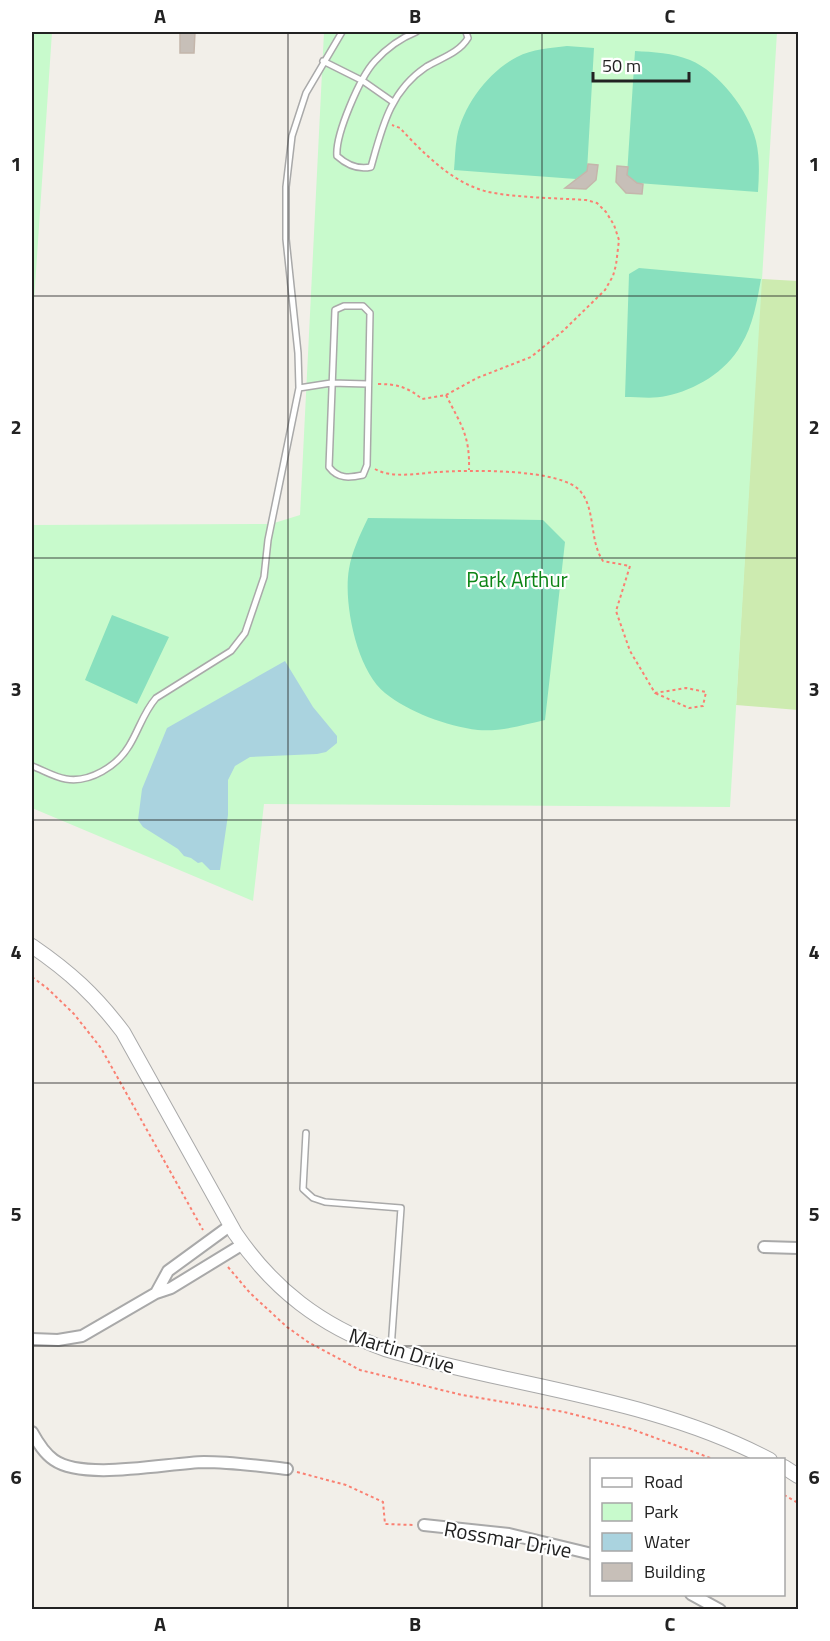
<svg xmlns="http://www.w3.org/2000/svg" width="830" height="1641" viewBox="0 0 830 1641" font-family="'Titillium Web',sans-serif">
  <style>
    .grass { fill: #cdebb0 }
    .park { fill: #c8facc }
    .pitch { fill: #88e0be }
    .water { fill: #aad3df }
    .building { fill: #c7bfb8; stroke: #c4b6ab; stroke-width: 1.5 }
    .lines { fill: none; stroke-linecap: round; stroke-linejoin: round }
    .service-casing { stroke: #a9a9a9; stroke-width: 8 }
    .minor-casing { stroke: #a9a9a9; stroke-width: 14 }
    .tertiary-casing { stroke: #a9a9a9; stroke-width: 16 }
    .path { stroke: #fa8072; stroke-width: 2; stroke-dasharray: 3 3; stroke-linecap: butt }
    .service { stroke: #fff; stroke-width: 5 }
    .minor { stroke: #fff; stroke-width: 10 }
    .tertiary { stroke: #fff; stroke-width: 14 }
    .grid { fill: none; stroke: #222; stroke-width: 1.5; stroke-opacity: 0.55 }
    .labels { text-anchor: middle; dominant-baseline: central; stroke-width: 4.5; stroke-linejoin: round; paint-order: stroke }
    .park-label { font-size: 21px; fill: #0c8416; stroke: #fff }
    .street-label { font-size: 21px; fill: #222; stroke: #fff }
    .neatline { fill: none; stroke: #222; stroke-width: 2 }
    .grid-label { font-size: 20px; text-anchor: middle; font-weight: bold; fill: #222 }
  </style>
  <rect width="100%" height="100%" fill="#f2efe9"/>
  <path class="grass" d="M761 279 798 281V710L736 705Z"/>
  <path class="park" d="M32 32H52L32 331Z
    M324 32H777L730 807 264 804 253 901 32 808V525L271 524 300 515Z"/>
  <path class="pitch" d="M567 46 594 48 587 171 576 179 454 170C455 159 455 148 457 137 463 106 488 72 517 57 532 49 551 48 567 46Z
    M635 51C653 52 673 53 690 60 719 72 749 111 756 141 760 158 759 175 758 192L637 183 627 175Z
    M639 268 761 279C757 301 753 326 741 345 726 372 695 390 666 396 654 399 638 397 625 397L629 274Z
    M368 518 543 520 565 542 545 720C523 725 500 732 478 730 446 726 409 712 385 693 357 671 343 603 349 569 352 551 360 535 368 518Z
    M112 615 169 637 137 704 85 680Z"/>
  <path class="water" d="M285 661 313 707 337 736V743L326 752 317 754 250 757 235 766 228 780V815L220 870H210L202 862 198 863 191 858 184 856 178 849 143 827 138 820 142 789 167 728Z"/>
  <path class="building" d="M180 32H195L194 53H180Z
    M588 164 598 165 596 180 586 189 565 188 587 171Z
    M617 166 628 167 627 175 637 183 643 184 642 194 626 193 616 182Z"/>
  <g class="lines">
    <defs>
      <path id="service" d="M416 32C401 38 386 49 375 61 360 77 335 135 337 156 347 165 358 170 371 167 382 128 390 91 426 67 441 58 459 53 468 38L466 32
        M323 61 363 81 393 102
        M344 306H363L370 313 367 465 363 475C349 478 338 479 329 467L335 310Z
        M299 388 331 383 368 384
        M32 766C43 770 54 777 66 779 90 783 117 766 129 746 139 730 143 713 156 698L231 651 245 633 264 577 268 540 299 388 298 353 286 239V187L292 136 306 93 342 32
        M306 1133 303 1189 313 1198 325 1202 401 1208 391 1349"/>
      <path id="minor" d="M764 1247 798 1248
        M156 1293 168 1271 231 1225
        M32 1339 58 1340 82 1336 156 1293 171 1288 243 1244
        M32 1432C38 1443 44 1453 54 1460 84 1481 167 1463 204 1462 232 1462 260 1466 287 1469
        M424 1525 509 1534 592 1554
        M691 1594 720 1610"/>
      <path id="tertiary" d="M32 946C70 972 95 995 123 1032L235 1233C274 1290 320 1325 385 1349 512 1387 651 1397 770 1460
        M784 1467 798 1476"/>
    </defs>
    <use href="#service" class="service-casing"/>
    <use href="#minor" class="minor-casing"/>
    <use href="#tertiary" class="tertiary-casing"/>
    <path class="path" d="M378 384C396 384 408 387 422 399L446 395 477 378 531 357 563 331 605 290 613 276 616 265 619 240 614 225 606 212 597 203 586 200C555 198 524 198 494 193 456 187 424 154 400 128L392 125
      M446 395C461 425 470 435 469 470
      M375 469C392 479 420 473 438 472 468 470 563 468 581 492 596 511 589 540 603 561L630 566 616 611 630 651 655 693 686 688 706 692 703 706 689 708 655 693
      M32 977 47 988 74 1014 101 1048 203 1230
      M228 1267 250 1293 287 1327 308 1342 360 1370 462 1395 564 1412 631 1429 716 1460
      M297 1472 346 1485 383 1502 385 1524 413 1525
      M784 1495 798 1503"/>
    <use href="#service" class="service"/>
    <use href="#minor" class="minor"/>
    <use href="#tertiary" class="tertiary"/>
  </g>
  <path class="grid" d="M288 32V1610M542 32V1610M32 296H798M32 558H798M32 820H798M32 1083H798M32 1346H798"/>
  <g class="labels">
    <g class="park-label">
      <text x="517" y="579">Park Arthur</text>
    </g>
    <g class="street-label">
      <text transform="translate(402 1350) rotate(17)">Martin Drive</text>
      <text transform="translate(508 1539) rotate(10)">Rossmar Drive</text>
    </g>
  </g>
  <rect width="830" height="1641" fill="none" stroke="#ffffff" stroke-width="66"/>
  <rect x="590" y="1458" width="195" height="138" fill="#ffffff" stroke="#a7a7a7" stroke-width="1.5"/>
  <rect x="602" y="1478" width="30" height="9" fill="#ffffff" stroke="#a7a7a7" stroke-width="1.5"/>
  <text x="644" y="1488" font-size="18" fill="#222222">Road</text>
  <rect x="602" y="1503" width="30" height="18" fill="#c8facc" stroke="#a7a7a7" stroke-width="1.5"/>
  <text x="644" y="1518" font-size="18" fill="#222222">Park</text>
  <rect x="602" y="1533" width="30" height="18" fill="#aad3df" stroke="#a7a7a7" stroke-width="1.5"/>
  <text x="644" y="1548" font-size="18" fill="#222222">Water</text>
  <rect x="602" y="1563" width="30" height="18" fill="#c7bfb8" stroke="#a7a7a7" stroke-width="1.5"/>
  <text x="644" y="1578" font-size="18" fill="#222222">Building</text>
  <path d="M593 72v9h96v-9" fill="none" stroke="#222222" stroke-width="3"/>
  <text x="602" y="72" font-size="18" fill="#222222" stroke="#ffffff" stroke-width="4.5" paint-order="stroke">50 m</text>
  <rect x="33" y="33" width="764" height="1575" class="neatline"/>
  <g class="grid-label">
    <text x="160" y="23">A</text>
    <text x="415" y="23">B</text>
    <text x="670" y="23">C</text>
    <text x="16" y="171">1</text>
    <text x="814" y="171">1</text>
    <text x="16" y="434">2</text>
    <text x="814" y="434">2</text>
    <text x="16" y="696">3</text>
    <text x="814" y="696">3</text>
    <text x="16" y="959">4</text>
    <text x="814" y="959">4</text>
    <text x="16" y="1221">5</text>
    <text x="814" y="1221">5</text>
    <text x="16" y="1484">6</text>
    <text x="814" y="1484">6</text>
    <text x="160" y="1631">A</text>
    <text x="415" y="1631">B</text>
    <text x="670" y="1631">C</text>
  </g>
</svg>
